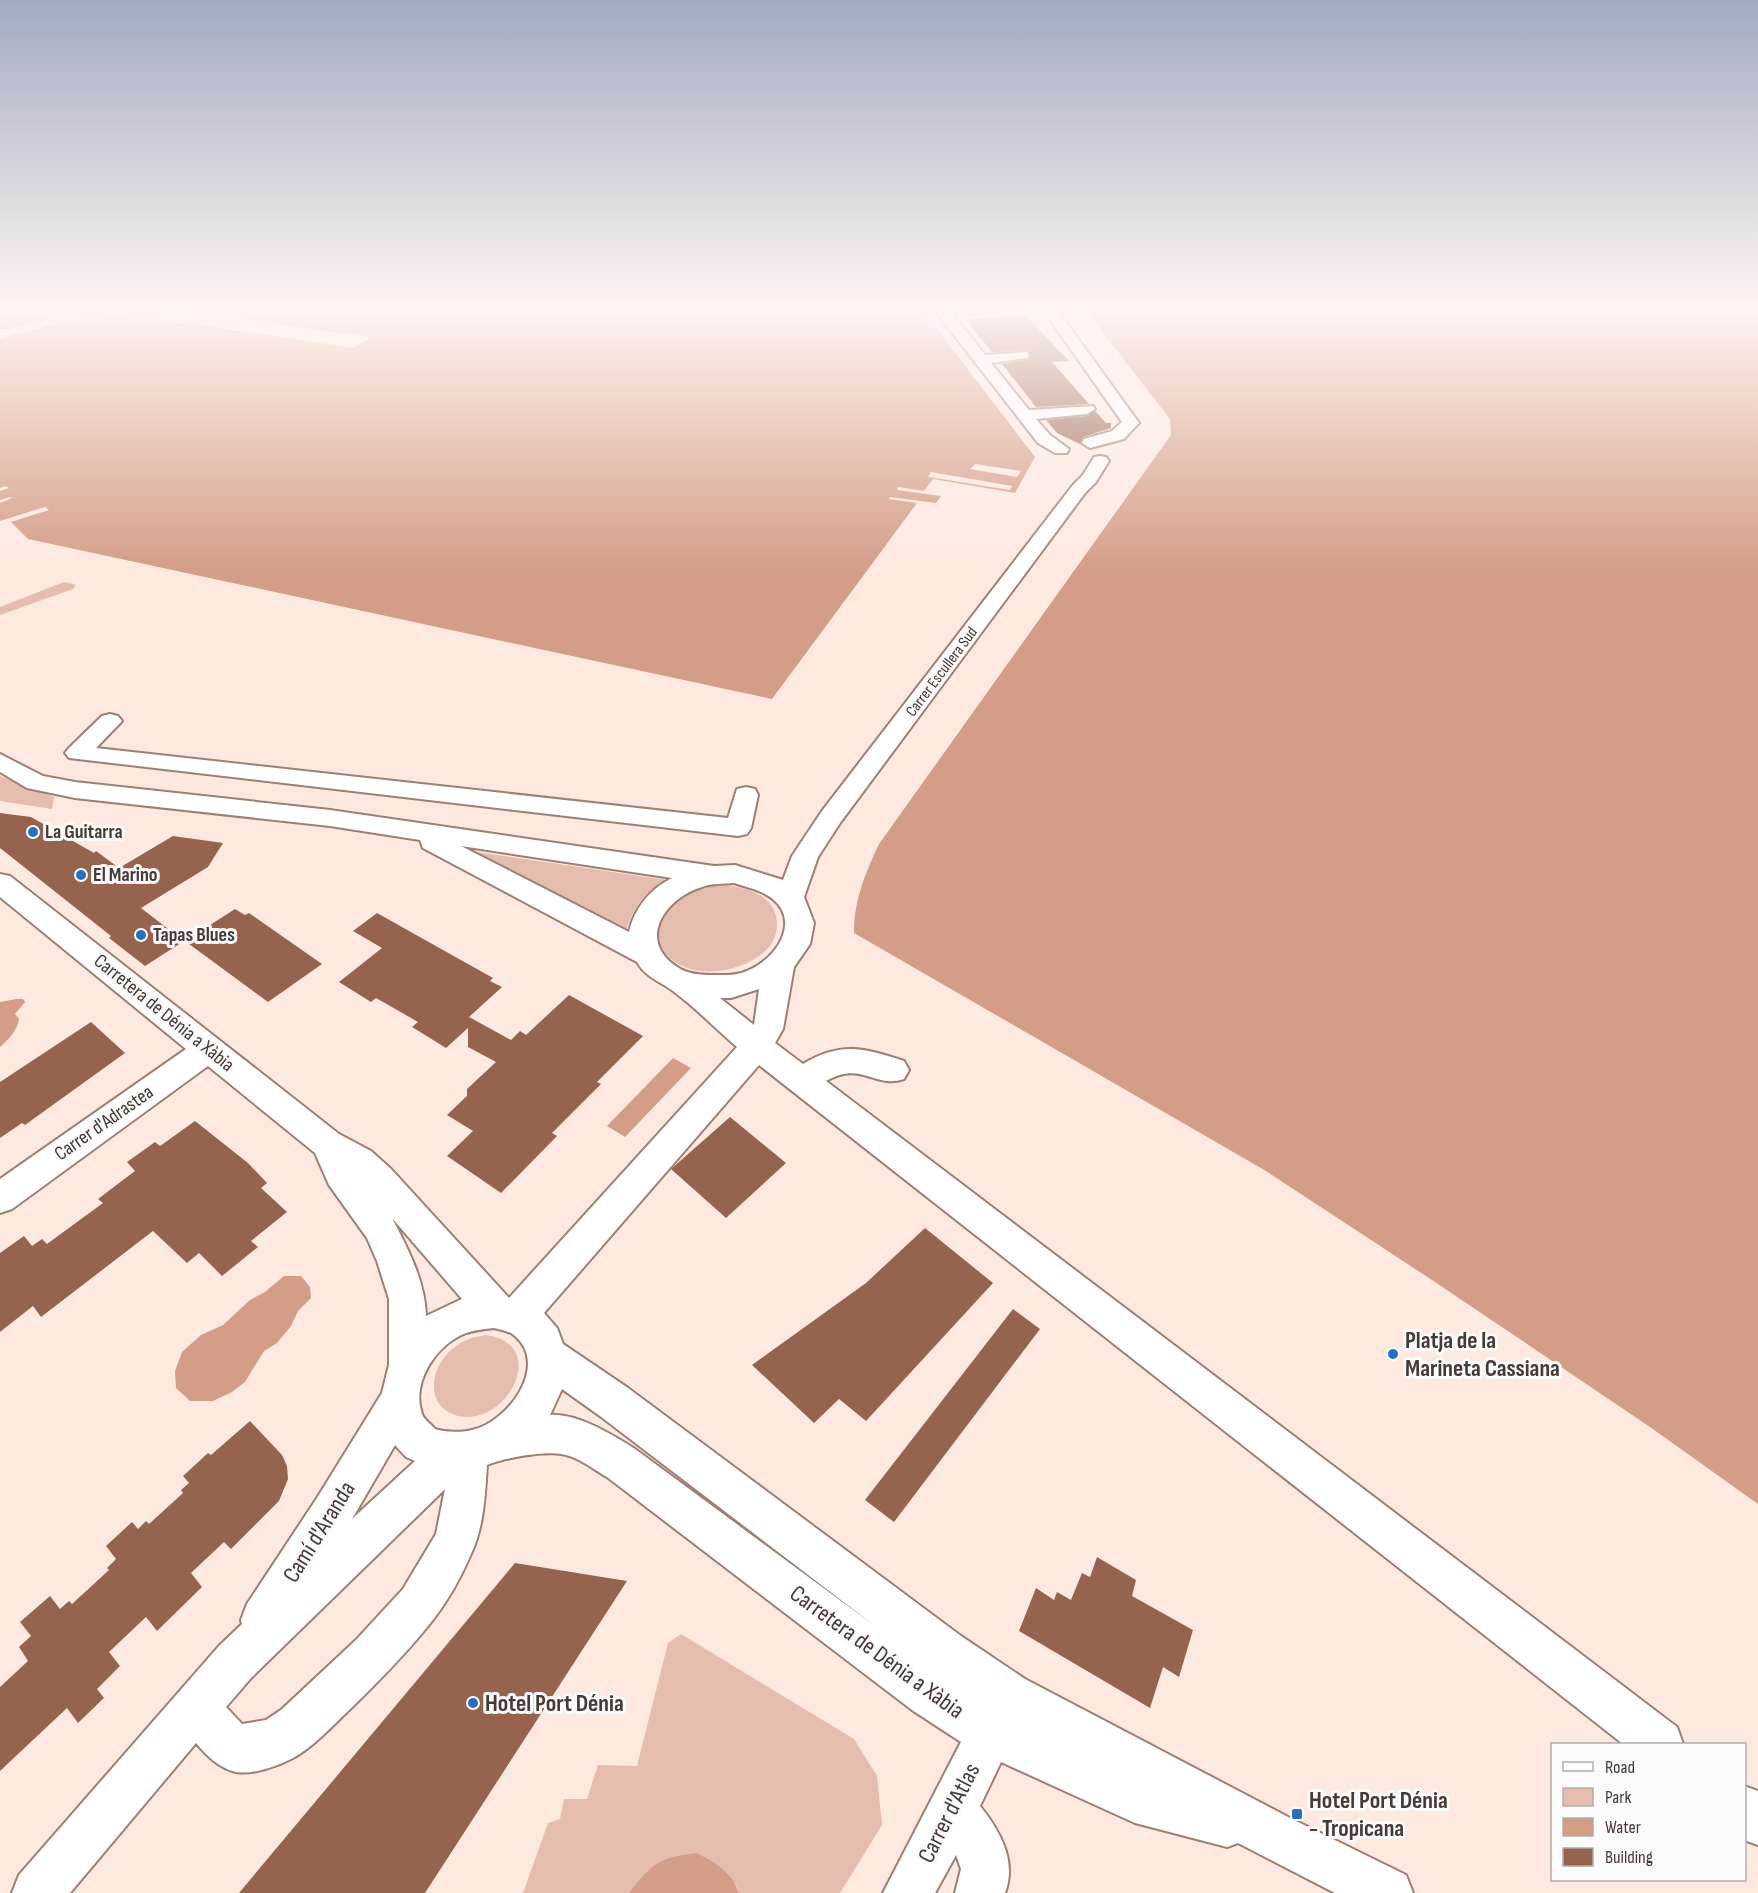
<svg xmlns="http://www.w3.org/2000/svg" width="1758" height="1893" viewBox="0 0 1758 1893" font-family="'Sofia Sans Condensed',sans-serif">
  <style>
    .green { fill: #e4bdae }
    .water { fill: #d49d87 }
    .pier { fill: #fee9e1 }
    .building { fill: #96634f }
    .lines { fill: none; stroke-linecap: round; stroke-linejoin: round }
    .minor-casing { stroke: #9f7f73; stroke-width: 4 }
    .minor { fill: #fff; fill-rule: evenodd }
    .poi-dot { fill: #2371c0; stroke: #fbfbfb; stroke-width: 2 }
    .labels { text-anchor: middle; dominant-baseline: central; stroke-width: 6; stroke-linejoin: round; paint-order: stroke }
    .far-street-label { font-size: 16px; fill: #473934; stroke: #fbfbfb }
    .poi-label { font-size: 20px; font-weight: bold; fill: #473934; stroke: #fbfbfb; text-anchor: start }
    .street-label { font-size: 20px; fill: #473934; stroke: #fbfbfb }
    .near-poi-label { font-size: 24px; font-weight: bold; fill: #473934; stroke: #fbfbfb; text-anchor: start }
    .near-street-label { font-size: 24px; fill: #473934; stroke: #fbfbfb }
  </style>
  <rect width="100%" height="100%" fill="#fee9e1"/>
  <path class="green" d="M64 582 76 585 73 589 0 615V607Z
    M0 776 54 797 52 809 0 801Z
    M477 852 667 880C644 893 634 906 626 931Z
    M725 885C749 888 777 896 777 925 777 932 774 941 770 946 747 973 691 983 666 954 646 931 665 903 689 892 701 887 713 886 725 885Z
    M486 1335C553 1345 504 1431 455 1415 426 1406 430 1370 449 1352 459 1342 471 1337 486 1335Z
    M681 1634 854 1739 877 1776 882 1825 840 1893H739L736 1884 696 1853C659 1857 651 1864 629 1893H523L548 1823 560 1819 564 1799H587L598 1765 637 1766 668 1643Z"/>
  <path class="water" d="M29 307H96L0 331V314Z
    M152 307H920L1035 457 1015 493 933 479 924 491 898 487 897 490 941 496 936 503 890 497 889 499 917 503 772 699 28 539 11 522 49 510 45 507 0 521V503L12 498 10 497 0 500V491L9 488 6 486 0 488V338L110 311 354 348 371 337Z
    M1083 307H1758V1504L1650 1427 1435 1282 1266 1171 854 933C854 900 865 874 879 844L1171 435 1170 419Z
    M16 999H23L25 1002 15 1014 19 1019C17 1031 9 1039 0 1047V1002Z
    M673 1058 691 1068 625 1137 607 1126Z
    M284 1276H301L310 1287 311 1298 298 1311 291 1326 277 1343 264 1351 245 1382 232 1392 213 1401H190L176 1388 175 1371 182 1352 201 1335 223 1325 250 1300 265 1292Z
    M696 1853C715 1862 732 1872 739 1893H629C651 1864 659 1857 696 1853Z"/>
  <path class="pier" d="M975 464 1021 471 1017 477 970 469Z
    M931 472 1012 486 1010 490 928 477Z"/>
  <path class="building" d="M1014 315 1026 316 1069 361 1052 362 1089 404 1036 407 1002 364 1027 360 1031 356 1029 351 992 352 966 320Z
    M1095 411 1106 423H1111V428L1083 437 1080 444 1057 433 1046 420 1087 416Z
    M0 813 31 817 94 853 96 851 119 868 173 836 223 843 208 867 141 908 184 941 145 966 109 938 111 936 0 848Z
    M235 909 245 915 249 913 322 964 268 1002 185 941Z
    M377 913 493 978 490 981 502 987 469 1017 511 1040 520 1031 526 1035 569 995 643 1036 597 1082 601 1084 552 1133 557 1136 501 1193 447 1156 473 1131 447 1115 467 1096V1089L496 1062 468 1047V1028L446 1048 412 1027 418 1022 376 998 371 1002 339 982 382 948 353 931Z
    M91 1022 125 1053 25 1125 22 1123 0 1138V1082Z
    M730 1117 786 1163 726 1218 671 1169Z
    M195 1121 248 1163 267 1183 261 1188 287 1212 251 1241 258 1247 222 1276 199 1253 187 1263 153 1231 41 1317 33 1306 0 1332V1253L24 1236 32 1246 42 1239 47 1244 103 1203 98 1199 135 1171 127 1162 155 1142 160 1146Z
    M925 1228 993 1283 866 1421 839 1399 814 1423 752 1365 866 1283Z
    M1013 1309 1040 1329 894 1522 865 1500Z
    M250 1421 282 1455 287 1466 288 1479 279 1501 231 1549 224 1542 191 1573 202 1587 157 1631 146 1617 109 1652 120 1666 97 1689 104 1698 78 1723 67 1708 0 1771V1687L28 1661 19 1647 31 1636 20 1622 50 1596 60 1609 69 1601 72 1604 109 1570 107 1568 116 1559 106 1546 132 1522 138 1529 146 1521 149 1524 183 1493 181 1490 189 1483 183 1476 208 1453 211 1455Z
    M1097 1557 1136 1580 1132 1596 1193 1630 1179 1677 1163 1667 1150 1708 1019 1631 1036 1588 1054 1600 1057 1592 1071 1600 1082 1573 1090 1577Z
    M515 1563 627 1581 425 1893H239Z"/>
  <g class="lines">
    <defs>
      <path id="minor" d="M932 307H1010L1003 311 953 315 985 355 1027 352 1029 355 1027 358 991 363 1029 410 1093 406 1095 409 1087 414 1036 419 1050 435 1069 449 1067 453H1055L1038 443Z
        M1041 307H1055L1139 423 1124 439 1090 448 1082 443 1084 439 1112 431 1122 422Z
        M1100 456 1106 457 1109 461 1096 482 1085 493 840 823 818 857 804 897 814 923 810 944 794 967 783 1029 775 1043 803 1064C841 1041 864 1048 904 1061L909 1070 904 1079C875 1089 861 1060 826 1081L1677 1727 1683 1744H1623L759 1065 544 1313 557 1328 563 1344 628 1388 961 1636 1025 1679 1290 1818 1406 1875 1413 1893H1335L1238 1843 1227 1847 1135 1823 1001 1762 980 1806C1000 1831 1017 1861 1005 1893H955L961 1869 956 1855 935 1893H883L961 1742 912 1710 607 1477C593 1469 577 1456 561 1454 542 1451 504 1458 487 1465 485 1495 484 1526 471 1554 461 1577 448 1601 432 1621 406 1654 376 1684 345 1714 329 1729 313 1747 293 1758 278 1766 253 1775 236 1772 219 1768 207 1756 196 1743L70 1893H12L19 1875 219 1646 242 1624 241 1620 247 1604 317 1498 382 1393 389 1365V1299L377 1261 367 1238 329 1185 315 1153 208 1066 12 1209 0 1213V1179L186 1049 0 897V874L10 876 339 1134 371 1151 391 1169 509 1298 737 1047C716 1029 696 1008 673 991 660 981 646 978 637 962L423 848 420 840 330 826 75 798 27 788 0 772V754L43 776 75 782 330 810 714 866 735 865 783 880 792 856 822 811 1073 485 1083 475 1094 457ZM461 846 672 878C650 889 634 909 629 932ZM734 883C743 886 752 888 761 892 804 911 783 955 749 970 737 976 725 975 712 975 700 975 687 974 677 967 636 940 665 898 702 887 712 883 724 884 734 883ZM759 989 754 1025 720 998H731ZM392 1218 462 1299 426 1316C425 1281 408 1249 392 1218ZM494 1328C501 1330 510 1331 515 1336 550 1366 507 1423 472 1430 462 1433 444 1432 435 1429 431 1424 424 1420 422 1414 411 1382 436 1345 466 1333 475 1330 485 1329 494 1328ZM562 1389 600 1416 875 1626 635 1449C613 1435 577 1413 550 1415ZM395 1445 406 1457 415 1461 352 1519ZM445 1489 436 1534 403 1589 356 1640 281 1710 266 1720 242 1724 226 1707 251 1678Z
        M110 714 118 716 122 721 96 748 728 818 737 789 746 787 755 789 758 795 751 828 747 834 738 836 69 758 65 753 69 748 102 716Z
        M1744 1786 1758 1791V1845L1744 1840Z"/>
    </defs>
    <use href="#minor" class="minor-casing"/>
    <use href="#minor" class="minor"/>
  </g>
  <linearGradient id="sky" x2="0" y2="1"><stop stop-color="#a0abc1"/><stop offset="0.54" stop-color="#fff5f2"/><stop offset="1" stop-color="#fff5f2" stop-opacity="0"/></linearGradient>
  <rect width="1758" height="572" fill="url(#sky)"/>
  <g class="poi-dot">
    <circle cx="33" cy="832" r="6"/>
    <circle cx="81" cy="875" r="6"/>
    <circle cx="141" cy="935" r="6"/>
    <circle cx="1393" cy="1354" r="6"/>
    <circle cx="473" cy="1703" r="6"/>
    <rect x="1291" y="1808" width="12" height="12" rx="3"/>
  </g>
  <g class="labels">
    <g class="far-street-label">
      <text transform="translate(942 672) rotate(-53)">Carrer Escullera Sud</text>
    </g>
    <g class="poi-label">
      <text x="45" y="832">La Guitarra</text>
      <text x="93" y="875">El Marino</text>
      <text x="153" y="935">Tapas Blues</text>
    </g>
    <g class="street-label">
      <text transform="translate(164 1013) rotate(39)">Carretera de Dénia a Xàbia</text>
      <text transform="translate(104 1123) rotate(-35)">Carrer d'Adrastea</text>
    </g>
    <g class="near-poi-label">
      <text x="1405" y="1340">Platja de la<tspan x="1405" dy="28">Marineta Cassiana</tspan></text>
      <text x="485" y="1703">Hotel Port Dénia</text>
      <text x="1309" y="1800">Hotel Port Dénia<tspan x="1309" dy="28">- Tropicana</tspan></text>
    </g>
    <g class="near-street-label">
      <text transform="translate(319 1532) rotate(-58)">Camí d'Aranda</text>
      <text transform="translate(877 1652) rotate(36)">Carretera de Dénia a Xàbia</text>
      <text transform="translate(949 1813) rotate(-63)">Carrer d'Atlas</text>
    </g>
  </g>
  <rect x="1551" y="1743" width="195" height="138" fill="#fbfbfb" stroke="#b3adab" stroke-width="1.5"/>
  <rect x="1563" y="1762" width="30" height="9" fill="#ffffff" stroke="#b3adab" stroke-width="1.5"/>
  <text x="1605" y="1773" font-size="18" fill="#473934">Road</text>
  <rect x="1563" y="1788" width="30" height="18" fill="#e4bdae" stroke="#b3adab" stroke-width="1.5"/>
  <text x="1605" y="1803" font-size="18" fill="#473934">Park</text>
  <rect x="1563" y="1818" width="30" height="18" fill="#d49d87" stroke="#b3adab" stroke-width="1.5"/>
  <text x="1605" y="1833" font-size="18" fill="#473934">Water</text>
  <rect x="1563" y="1848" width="30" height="18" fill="#96634f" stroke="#b3adab" stroke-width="1.5"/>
  <text x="1605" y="1863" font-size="18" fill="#473934">Building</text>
</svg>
